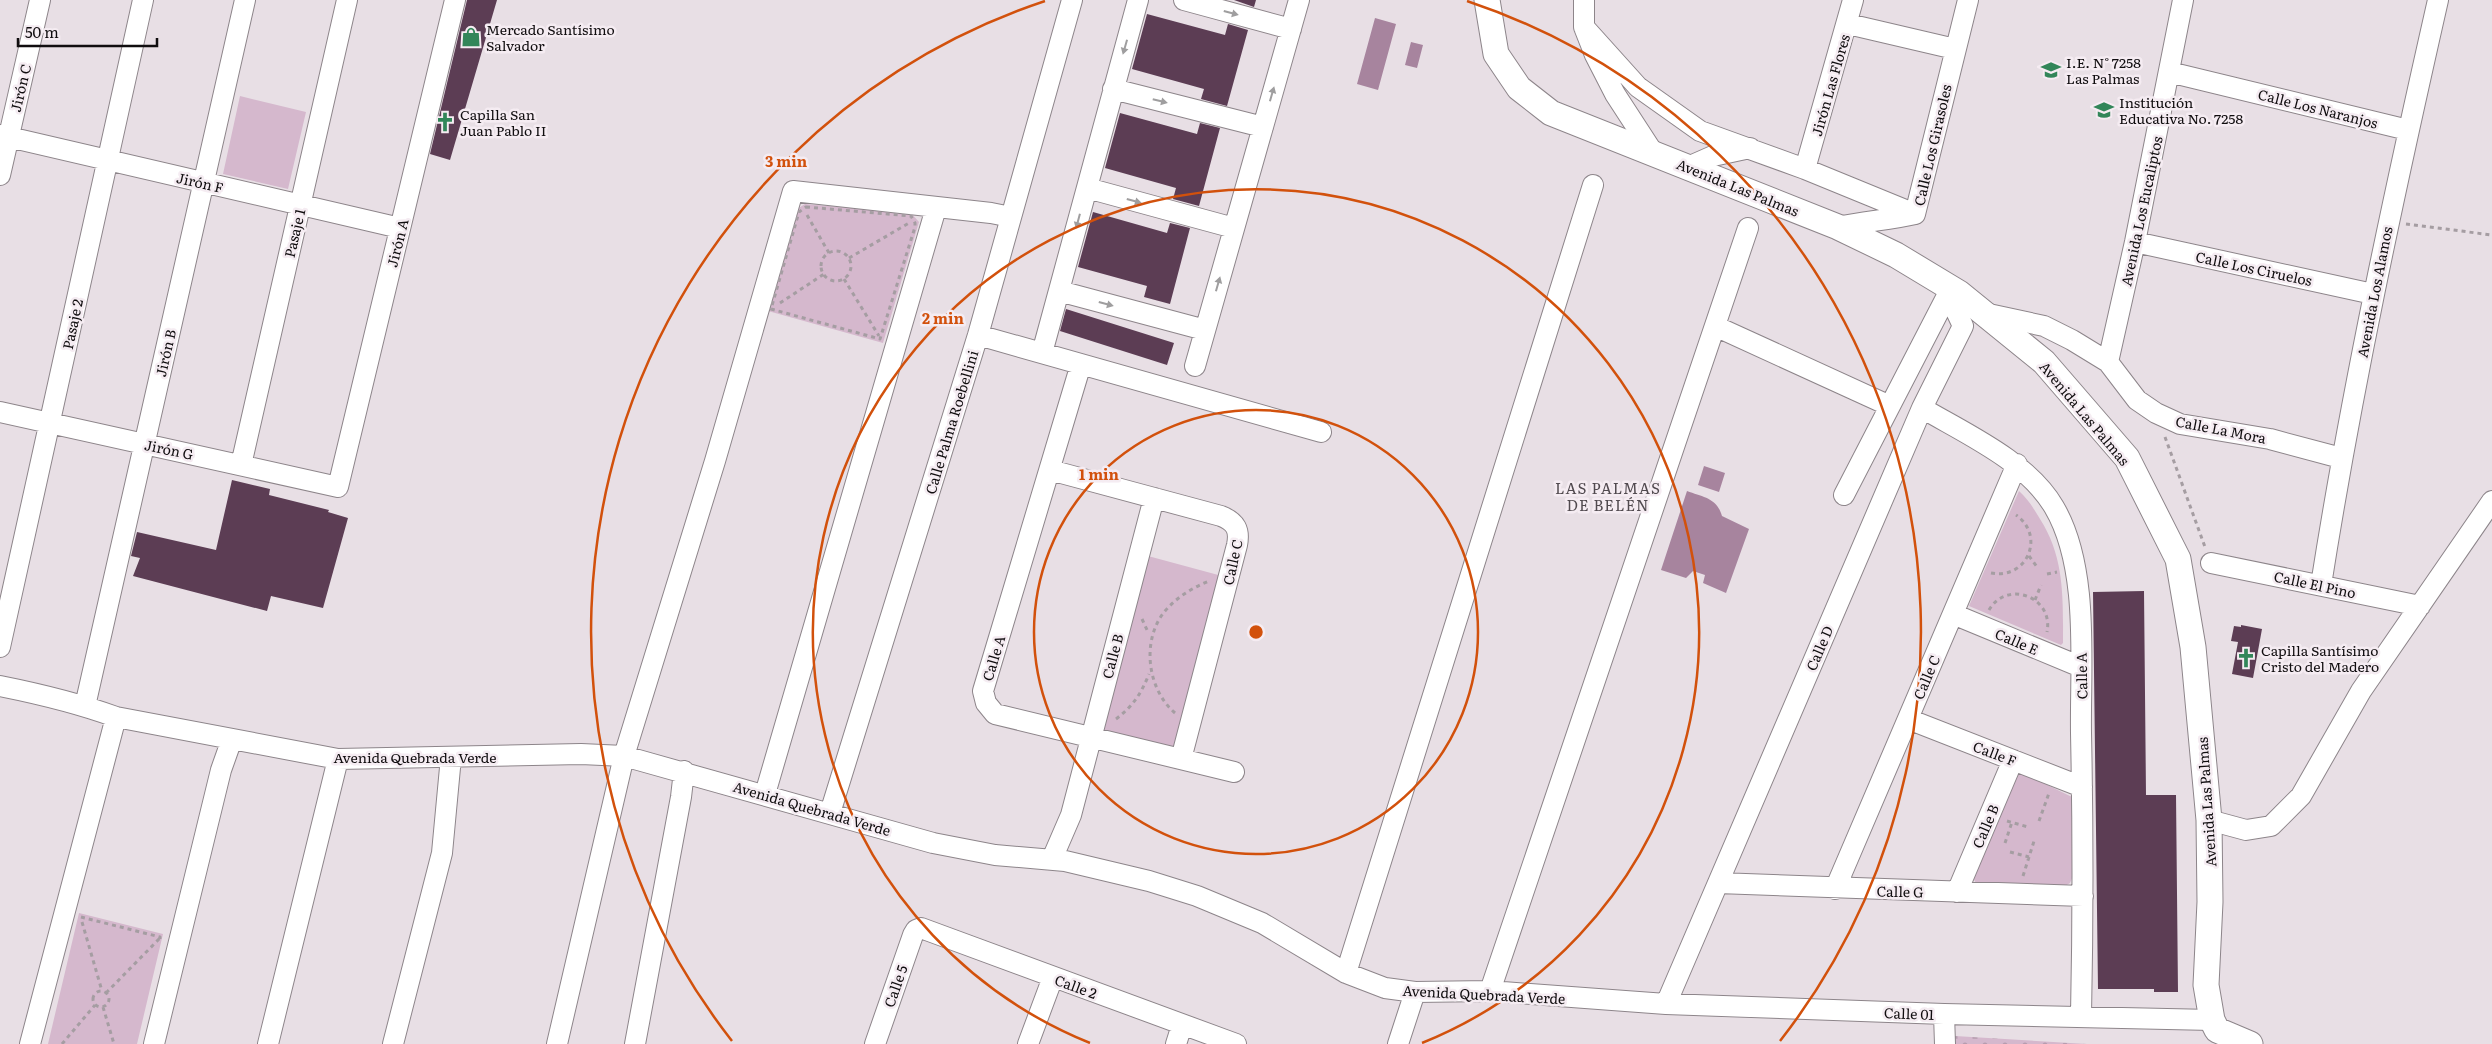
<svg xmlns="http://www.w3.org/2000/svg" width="2492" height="1044" viewBox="0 0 2492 1044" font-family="Literata,serif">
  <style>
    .green { fill: #d5b8cd }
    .cemetery { fill: url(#cemetery-stones) }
    .water { fill: #a7849e }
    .building { fill: #5c3d54 }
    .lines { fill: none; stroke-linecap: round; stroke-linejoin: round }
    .minor-casing { stroke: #8d858a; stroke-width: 22 }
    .major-casing { stroke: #8d858a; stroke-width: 27 }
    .path { stroke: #a59da2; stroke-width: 3; stroke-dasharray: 4 4; stroke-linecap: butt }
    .minor { stroke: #fff; stroke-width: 20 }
    .major { stroke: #fff; stroke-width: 25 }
    .oneway { fill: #9f9e9f }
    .ring { fill: none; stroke: #d2510c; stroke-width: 2.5 }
    .labels { text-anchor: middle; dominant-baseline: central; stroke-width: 5; stroke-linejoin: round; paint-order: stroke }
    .poi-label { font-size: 14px; fill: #100d0f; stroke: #f5ecf2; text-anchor: start }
    .street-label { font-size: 14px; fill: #100d0f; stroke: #f5ecf2 }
    .neighbourhood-label { font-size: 15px; letter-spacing: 1px; fill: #514a4f; stroke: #f5ecf2 }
    .centre { fill: #d2510c; stroke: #f5ecf2; stroke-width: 2.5 }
    .ring-label { font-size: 15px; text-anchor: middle; font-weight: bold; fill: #d2510c; stroke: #f5ecf2; stroke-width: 5; stroke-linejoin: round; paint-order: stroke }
  </style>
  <defs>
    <pattern id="cemetery-stones" width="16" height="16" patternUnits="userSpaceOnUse" patternTransform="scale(1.25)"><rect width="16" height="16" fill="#d5b8cd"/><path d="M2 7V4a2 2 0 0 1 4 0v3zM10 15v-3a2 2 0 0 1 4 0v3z" fill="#b69daf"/></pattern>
  </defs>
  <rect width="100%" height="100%" fill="#e8dfe5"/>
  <path class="green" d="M240 96 306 112 288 189 223 174Z
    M805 204 911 213 919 222 883 343 768 311 797 209Z
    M2019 491C2028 499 2034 509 2040 519 2065 558 2063 599 2063 643L2061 645 1969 606Z
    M1148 556 1222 576 1176 749 1102 730Z
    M2023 773 2072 797 2073 876 2070 883 2065 886 1976 883 1973 878 2015 776Z
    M79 913 163 934 137 1044H48Z"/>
  <path class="cemetery" d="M1955 1036 2087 1044H1955Z"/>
  <path class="water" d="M1375 18 1396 24 1378 90 1357 84Z
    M1411 42 1423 45 1417 68 1405 65Z
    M1704 466 1725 473 1719 492 1698 485Z
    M1687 491C1703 497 1717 498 1722 516L1749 529 1726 593 1703 583 1705 575 1693 571 1686 578 1661 570Z"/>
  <path class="building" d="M467 0H497L450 160 430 154Z
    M1234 0H1256L1254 7Z
    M1147 14 1225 35 1228 24 1248 30 1227 106 1201 99 1204 89 1132 69Z
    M1120 113 1197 134 1200 123 1220 128 1199 206 1173 199 1176 188 1105 168Z
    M1093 212 1167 233 1170 223 1190 228 1170 304 1144 297 1147 286 1078 267Z
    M1066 309 1174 343 1167 365 1060 331Z
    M232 480 270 489 269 495 329 510 328 512 348 518 323 608 271 596 267 611 133 576 140 558 131 556 137 532 216 550Z
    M2144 591 2146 795H2176L2178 992H2154V989H2098L2093 592Z
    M2241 625 2262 629 2253 678 2232 674 2238 642 2231 641 2234 626 2241 627Z"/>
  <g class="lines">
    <defs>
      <path id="minor" d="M1184 0 1291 29
        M1584 0V27L1595 55 1615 94 1654 154
        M1848 24 1955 49
        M1584 27 1638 87 1700 131 1805 169 1915 214
        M2169 72 2408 130
        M1113 89 1263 127
        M0 135 400 228
        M1688 167 1713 156 1750 148
        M1805 169 1853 0
        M0 175 40 0
        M1087 188 1234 228
        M1838 227C1864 221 1890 220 1915 214L1968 0
        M2135 242 2373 294
        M1059 291 1205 330
        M1984 313 2044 326 2072 340 2108 362 2137 400 2156 413 2180 424 2270 439 2341 458
        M1715 326 1890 406
        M978 335 1321 432
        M1042 353 1138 0
        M2108 362 2135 242 2183 0
        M1081 364 983 691 986 703 995 714 1234 772
        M1195 366 1299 0
        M1922 408C1966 434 2027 461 2054 507 2090 568 2080 663 2081 733 2083 827 2083 922 2081 1016
        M0 412 338 487 455 0
        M241 465 347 0
        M1050 470 1221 516C1236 522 1240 530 1237 545L1181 759
        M1844 495 1951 288
        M2211 563 2420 606
        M2321 585C2352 388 2394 194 2438 0
        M1953 614 2081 667
        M0 647 143 0
        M0 686C40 694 78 703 116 717L338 759 581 754 624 756 933 843 995 855 1065 861 1149 881 1197 896 1262 923 1346 973 1385 988 1415 992 1490 991 1666 1004 1944 1014 2212 1020
        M85 706 245 0
        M1908 719 2082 787
        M765 794 936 208
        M830 813 978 335 1072 0
        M2209 820 2246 830 2271 826 2301 796 2361 691 2492 501
        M1052 859 1071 815 1154 498
        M1718 883 2083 896
        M1835 889 2017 464
        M1957 892 2013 760
        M1346 973 1593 185
        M1490 991 1748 228
        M1666 1004 1922 408 1963 326 1948 294
        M1944 1014 1945 1044
        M30 1044 116 717
        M154 1044 221 770 232 739
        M268 1044 338 759
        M393 1044 442 853 451 757
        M557 1044 624 756 715 461 793 191 991 213 1011 217
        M635 1044 681 797 684 771
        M875 1044 913 935 916 930 921 928 1236 1044
        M1028 1044 1053 977
        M1176 1044 1182 1025
        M1398 1044 1415 992"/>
      <path id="major" d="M1487 0 1496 54 1519 88 1551 113 1838 227 1896 255 1959 293 2044 362 2127 458 2178 559 2193 647 2209 820 2210 902 2206 985 2212 1020 2217 1030 2250 1044"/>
    </defs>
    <use href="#minor" class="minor-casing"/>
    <use href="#major" class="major-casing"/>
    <path class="path" d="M806 207 911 216 915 223V227L880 339 771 309 799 212Z
      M807 215 829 253
      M2406 224 2492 235
      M821 266a15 15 0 1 1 30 0a15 15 0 1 1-30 0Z
      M849 258 909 223
      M844 279 879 336
      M780 303 824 274
      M2165 437 2205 547
      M2029 556 2037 567
      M1991 573C2027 580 2046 536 2016 515
      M2047 574 2057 572
      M2035 600 2041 585
      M1989 610C2007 579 2054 597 2047 632
      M1142 619 1148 632
      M1175 713C1147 689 1141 640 1165 611 1177 597 1192 588 1209 581
      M1116 719C1133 706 1141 694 1149 674
      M2007 821 2028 827
      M2039 821 2049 793
      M2005 843 2012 822
      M2010 852 2029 857
      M2023 876 2035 838
      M81 917 160 937V939
      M82 922 102 991
      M93 999a8 8 0 1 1 16 0a8 8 0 1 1-16 0Z
      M106 993 160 938
      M103 1007 114 1044
      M62 1044 95 1005"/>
    <use href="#minor" class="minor"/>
    <use href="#major" class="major"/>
  </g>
  <defs><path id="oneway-solid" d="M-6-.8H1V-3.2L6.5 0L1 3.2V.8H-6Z" transform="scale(1.25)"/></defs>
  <g class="oneway">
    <use href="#oneway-solid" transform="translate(1231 13) rotate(15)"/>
    <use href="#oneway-solid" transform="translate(1125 47) rotate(106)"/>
    <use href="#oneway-solid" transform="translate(1272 94) rotate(-74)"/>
    <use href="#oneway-solid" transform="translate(1160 101) rotate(14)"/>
    <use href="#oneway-solid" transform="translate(1134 201) rotate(15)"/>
    <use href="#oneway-solid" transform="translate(1078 221) rotate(105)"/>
    <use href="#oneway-solid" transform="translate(1218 284) rotate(-74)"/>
    <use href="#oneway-solid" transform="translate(1106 304) rotate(15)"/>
  </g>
  <g class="ring">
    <circle cx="1256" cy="632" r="222"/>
    <path d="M1090 1043A443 443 0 1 1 1422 1043"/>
    <path d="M732 1041A665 665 0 0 1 1045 1M1467 1A665 665 0 0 1 1780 1041"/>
  </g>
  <defs>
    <symbol id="shop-bare" viewBox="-9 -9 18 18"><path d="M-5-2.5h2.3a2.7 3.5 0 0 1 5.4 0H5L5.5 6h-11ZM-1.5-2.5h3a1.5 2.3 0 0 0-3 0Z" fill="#328659" stroke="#f5ecf2" stroke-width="2.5" paint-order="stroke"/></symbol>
    <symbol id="school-bare" viewBox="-9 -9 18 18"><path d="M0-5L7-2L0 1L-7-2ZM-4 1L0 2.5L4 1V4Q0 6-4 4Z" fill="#328659" stroke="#f5ecf2" stroke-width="2.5" paint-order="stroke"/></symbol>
    <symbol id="church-bare" viewBox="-9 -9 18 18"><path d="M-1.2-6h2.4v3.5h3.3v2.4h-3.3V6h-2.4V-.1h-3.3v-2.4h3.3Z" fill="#328659" stroke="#f5ecf2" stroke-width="2.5" paint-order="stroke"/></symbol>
  </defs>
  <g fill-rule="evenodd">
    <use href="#shop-bare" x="457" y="23" width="28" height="28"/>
    <use href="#school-bare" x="2037" y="56" width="28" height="28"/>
    <use href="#school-bare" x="2090" y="96" width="28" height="28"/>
    <use href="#church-bare" x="431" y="108" width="28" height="28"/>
    <use href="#church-bare" x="2232" y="644" width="28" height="28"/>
  </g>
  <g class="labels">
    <g class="poi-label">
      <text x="486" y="29">Mercado Santísimo<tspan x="486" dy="16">Salvador</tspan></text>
      <text x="2066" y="62">I.E. N° 7258<tspan x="2066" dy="16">Las Palmas</tspan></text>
      <text x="2119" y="102">Institución<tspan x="2119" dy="16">Educativa No. 7258</tspan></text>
      <text x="460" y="114">Capilla San<tspan x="460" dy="16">Juan Pablo II</tspan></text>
      <text x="2261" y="650">Capilla Santísimo<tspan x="2261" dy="16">Cristo del Madero</tspan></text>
    </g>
    <g class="street-label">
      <text transform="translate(1830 85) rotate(-74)">Jirón Las Flores</text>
      <text transform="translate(20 88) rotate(-77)">Jirón C</text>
      <text transform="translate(2318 108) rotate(14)">Calle Los Naranjos</text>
      <text transform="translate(1932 145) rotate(-77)">Calle Los Girasoles</text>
      <text transform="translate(200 182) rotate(13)">Jirón F</text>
      <text transform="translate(1738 187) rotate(22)">Avenida Las Palmas</text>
      <text transform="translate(2141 211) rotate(-78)">Avenida Los Eucaliptos</text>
      <text transform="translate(294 233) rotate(-77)">Pasaje 1</text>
      <text transform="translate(397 243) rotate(-76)">Jirón A</text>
      <text transform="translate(2254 268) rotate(12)">Calle Los Ciruelos</text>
      <text transform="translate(2374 292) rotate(-79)">Avenida Los Alamos</text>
      <text transform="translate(72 324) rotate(-78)">Pasaje 2</text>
      <text transform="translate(165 353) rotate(-77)">Jirón B</text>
      <text transform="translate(2085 413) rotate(50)">Avenida Las Palmas</text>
      <text transform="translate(951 422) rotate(-73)">Calle Palma Roebellini</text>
      <text transform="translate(2221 429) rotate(11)">Calle La Mora</text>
      <text transform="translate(169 449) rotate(12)">Jirón G</text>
      <text transform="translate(1232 562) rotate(-78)">Calle C</text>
      <text transform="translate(2315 584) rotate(12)">Calle El Pino</text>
      <text transform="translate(2017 641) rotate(23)">Calle E</text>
      <text transform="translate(1819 648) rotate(-67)">Calle D</text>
      <text transform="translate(1112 656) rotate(-75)">Calle B</text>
      <text transform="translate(993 658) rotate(-73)">Calle A</text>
      <text transform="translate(2081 676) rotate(-91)">Calle A</text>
      <text transform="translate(1926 677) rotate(-67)">Calle C</text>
      <text transform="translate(1995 753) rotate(21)">Calle F</text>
      <text x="415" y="757">Avenida Quebrada Verde</text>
      <text transform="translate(2206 802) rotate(-94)">Avenida Las Palmas</text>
      <text transform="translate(812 808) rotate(16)">Avenida Quebrada Verde</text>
      <text transform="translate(1985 826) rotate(-67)">Calle B</text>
      <text transform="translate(1900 891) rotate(1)">Calle G</text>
      <text transform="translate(895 986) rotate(-71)">Calle 5</text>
      <text transform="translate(1076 986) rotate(20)">Calle 2</text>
      <text transform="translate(1484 994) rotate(3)">Avenida Quebrada Verde</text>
      <text transform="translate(1909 1013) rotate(2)">Calle 01</text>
    </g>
    <g class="neighbourhood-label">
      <text x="1608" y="487">LAS PALMAS<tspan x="1608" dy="17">DE BELÉN</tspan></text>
    </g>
  </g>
  <circle cx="1256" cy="632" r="8" class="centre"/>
  <g class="ring-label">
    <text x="786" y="167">3 min</text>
    <text x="943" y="324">2 min</text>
    <text x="1099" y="480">1 min</text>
  </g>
  <path d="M18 38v8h139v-8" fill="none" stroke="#100d0f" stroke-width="2.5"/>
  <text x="25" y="38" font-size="15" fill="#100d0f" stroke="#f5ecf2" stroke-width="4" paint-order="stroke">50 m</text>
</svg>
